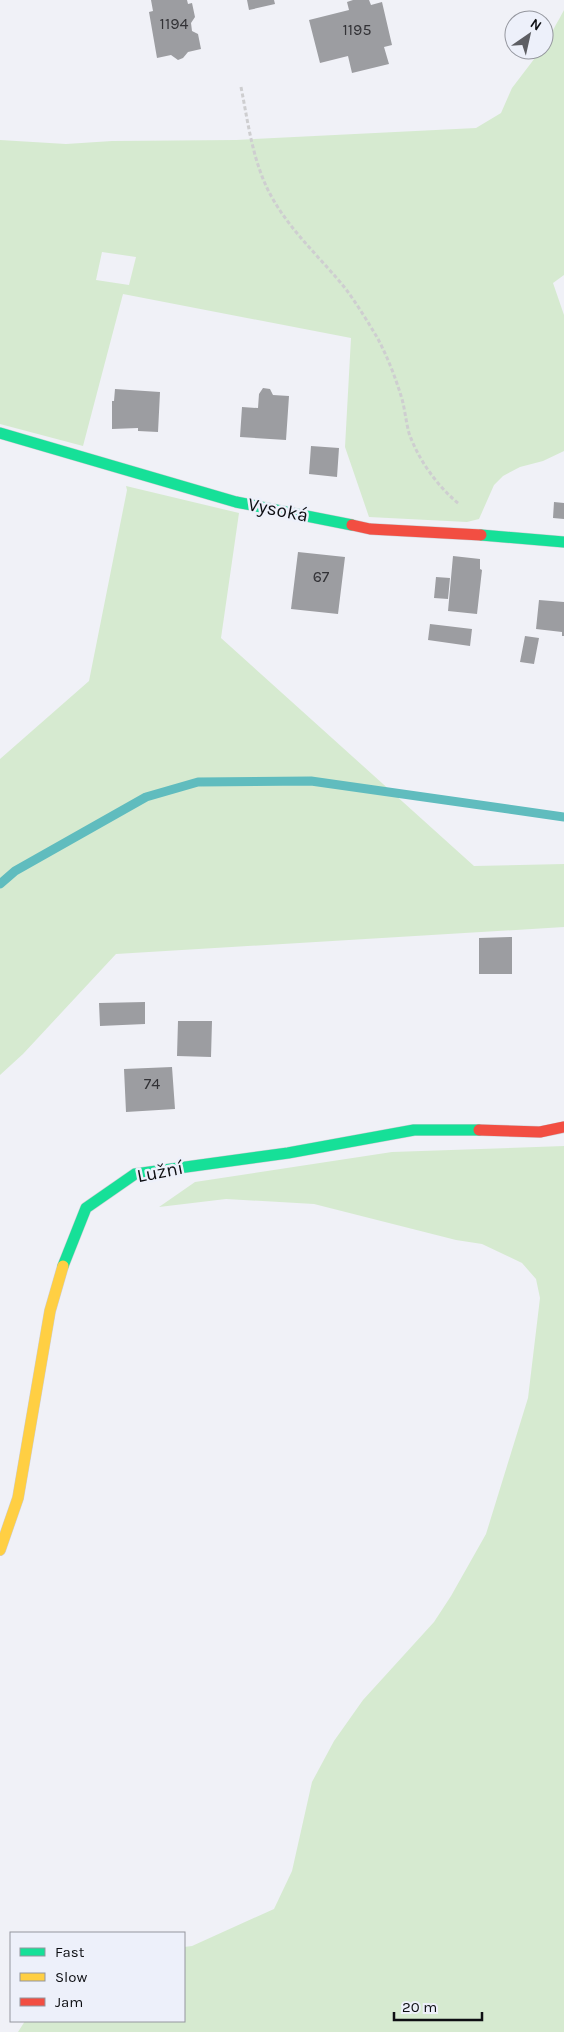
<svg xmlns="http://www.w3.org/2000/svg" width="564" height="2032" viewBox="0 0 564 2032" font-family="Karla,sans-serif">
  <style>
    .green { fill: #d6ead0; fill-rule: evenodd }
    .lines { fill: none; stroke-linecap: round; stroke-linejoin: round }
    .stream { stroke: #60bcbe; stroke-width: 9 }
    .building { fill: #9c9da1 }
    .fast-casing { stroke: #cdced3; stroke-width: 12 }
    .slow-casing { stroke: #cdced3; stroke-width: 12 }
    .jam-casing { stroke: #cdced3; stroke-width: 12 }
    .path { stroke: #ceced0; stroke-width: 3; stroke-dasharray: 4 2.5; stroke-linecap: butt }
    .fast { stroke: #16e098; stroke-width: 11 }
    .slow { stroke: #ffcf43; stroke-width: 11 }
    .jam { stroke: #f24e42; stroke-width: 11 }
    .labels { text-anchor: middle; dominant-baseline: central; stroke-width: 5; stroke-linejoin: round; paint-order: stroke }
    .number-label { font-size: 16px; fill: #323236 }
    .street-label { font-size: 19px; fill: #0e0f13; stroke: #edf0fa }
  </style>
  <rect width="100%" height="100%" fill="#f0f1f7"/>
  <path class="green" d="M564 10V275L553 283 564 315V451L543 461 520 467 503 476 494 485 479 519 467 522 369 517 345 447 351 338 123 294 83 446 0 424V140L66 144 112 141 236 140 476 128 501 113 512 88 541 50H544C544 45 560 18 564 10ZM102 252 136 257 129 285 96 280Z
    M126 486 239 513 221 638 474 866 564 864V927L116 954 23 1054 0 1075V759L89 681 127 490Z
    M564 1146V2032H18L25 2021H184V1947L192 1946 274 1909 292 1871 312 1782 334 1741 363 1700 434 1622 451 1596 486 1534 528 1398 540 1298 536 1279 522 1263 482 1244 456 1240 314 1204 226 1199 159 1207 195 1182 392 1152Z"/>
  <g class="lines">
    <path class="stream" d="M0 884 15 871 146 797 198 782 311 781 564 817"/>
  </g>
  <path class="building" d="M151 0H187L188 4 192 3 195 17 191 23 192 31 198 34 201 49 188 52 183 58 178 60 171 55 157 58 149 12 153 11Z
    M247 0H274L275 4 249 10Z
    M353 0H369L371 5 382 2 392 45 384 47 389 64 352 73 348 56 320 63 309 20 349 10 347 2Z
    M263 388 270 389 273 395 289 396 286 440 240 437 242 407 258 408 259 394Z
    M115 389 160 392 158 432 138 431V428L112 429V401H114Z
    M311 446 339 448 337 477 309 474Z
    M554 502 564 503V519L553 518Z
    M298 552 345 557 338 614 291 609Z
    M453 556 480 559V569L482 570 477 614 448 611Z
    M436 577 450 578 448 599 434 598Z
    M539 600 564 602V636H562V632L536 629Z
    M430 624 472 629 470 646 428 640Z
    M525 636 539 638 534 664 520 662Z
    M512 937V974H479V938Z
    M145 1002V1024L100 1026 99 1003Z
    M178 1021H212L211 1057 177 1056Z
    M172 1067 175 1109 126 1112 124 1069Z"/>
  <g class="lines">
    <defs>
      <path id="fast" d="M0 433 236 502 352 525
        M481 535 564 542
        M63 1266 86 1208 135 1174 288 1153 414 1130H479"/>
      <path id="slow" d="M0 1550 18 1498 50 1311 63 1266"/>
      <path id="jam" d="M352 525 370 529 481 535
        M479 1130 540 1132 564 1127"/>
    </defs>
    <use href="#fast" class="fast-casing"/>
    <use href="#slow" class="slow-casing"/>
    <use href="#jam" class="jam-casing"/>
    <path class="path" d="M241 87C248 122 252 157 268 190 287 228 319 256 345 288 357 304 368 322 378 339 388 358 396 379 402 399 405 410 406 422 409 433 418 459 437 486 459 504"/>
    <use href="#fast" class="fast"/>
    <use href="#slow" class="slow"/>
    <use href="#jam" class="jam"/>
  </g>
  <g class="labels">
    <g class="number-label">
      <text x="174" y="23">1194</text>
      <text x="357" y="29">1195</text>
      <text x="321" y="576">67</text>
      <text x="152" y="1083">74</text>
    </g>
    <g class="street-label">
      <text transform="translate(278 510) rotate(11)">Vysoká</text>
      <text transform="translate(160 1172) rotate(-11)">Lužní</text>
    </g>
  </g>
  <rect x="10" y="1932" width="175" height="90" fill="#edf0fa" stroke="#94969e"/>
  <rect x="20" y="1948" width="25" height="8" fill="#16e098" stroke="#94969e"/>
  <text x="55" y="1957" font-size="15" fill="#0e0f13">Fast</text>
  <rect x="20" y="1973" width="25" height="8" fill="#ffcf43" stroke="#94969e"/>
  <text x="55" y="1982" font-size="15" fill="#0e0f13">Slow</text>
  <rect x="20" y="1998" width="25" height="8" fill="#f24e42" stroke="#94969e"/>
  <text x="55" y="2007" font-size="15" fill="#0e0f13">Jam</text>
  <g transform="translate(529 35) rotate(34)"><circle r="24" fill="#edf0fa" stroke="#94969e"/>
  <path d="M0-4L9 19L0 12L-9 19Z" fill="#5d5e63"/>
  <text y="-8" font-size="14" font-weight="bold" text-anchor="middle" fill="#0e0f13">N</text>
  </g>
  <path d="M394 2012v8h88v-8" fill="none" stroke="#0e0f13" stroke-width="2.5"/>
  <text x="402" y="2012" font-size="15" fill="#0e0f13" stroke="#edf0fa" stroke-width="4" paint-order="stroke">20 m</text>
</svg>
